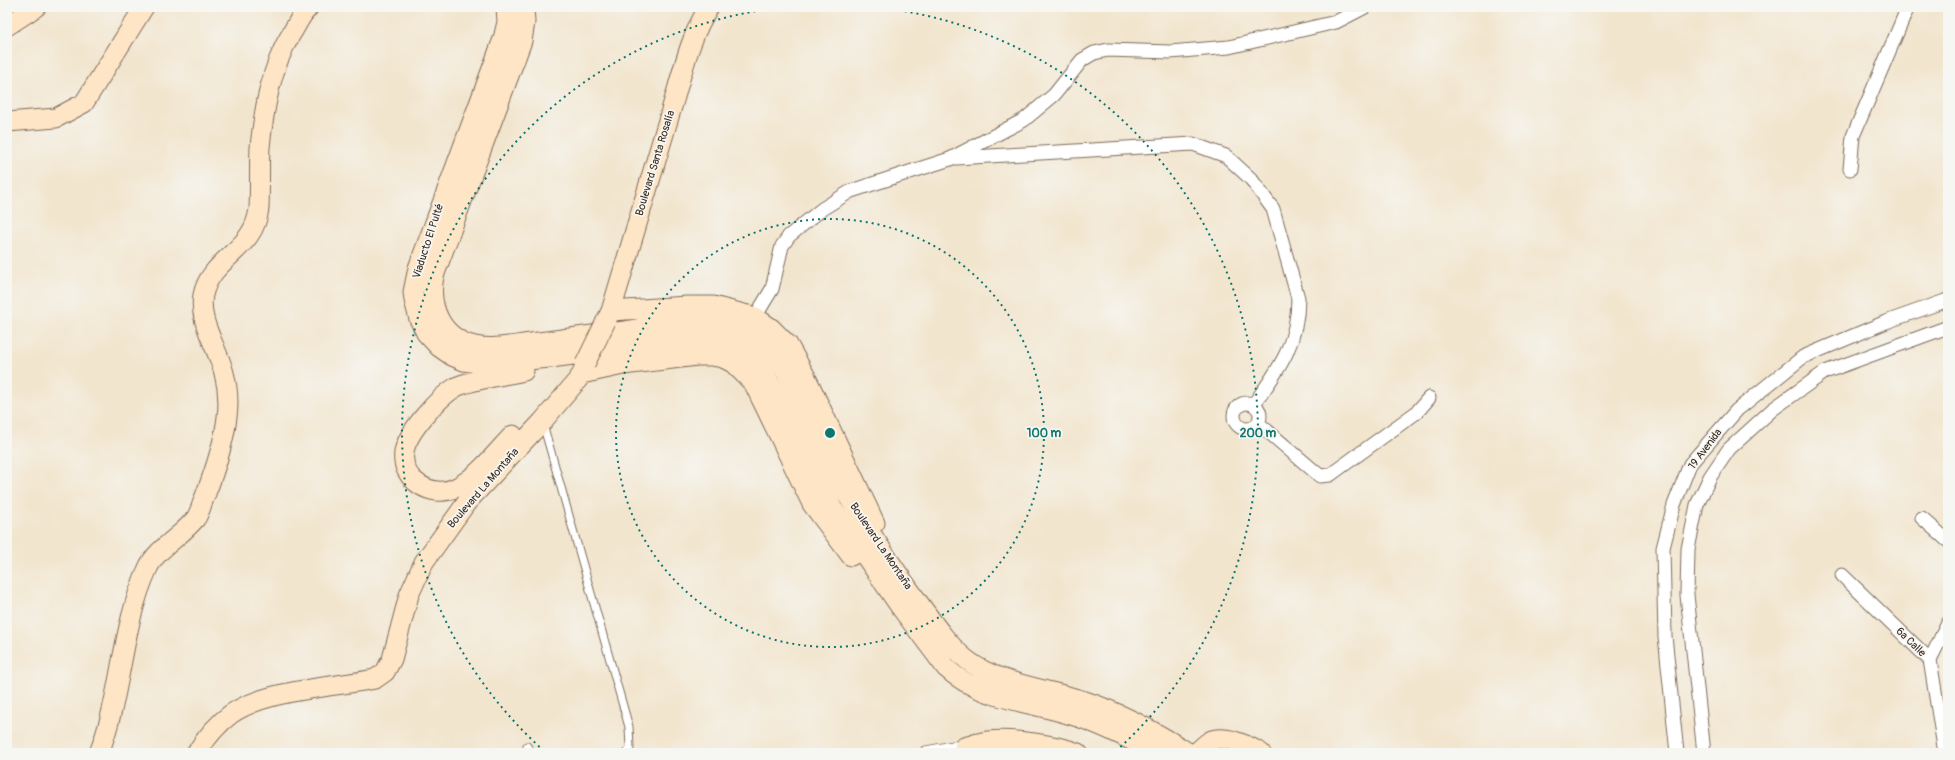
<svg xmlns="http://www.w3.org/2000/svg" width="1955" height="760" viewBox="0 0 1955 760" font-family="Pangolin,sans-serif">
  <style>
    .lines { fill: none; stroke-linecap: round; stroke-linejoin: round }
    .lane-casing { stroke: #7b6b5c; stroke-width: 9 }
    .street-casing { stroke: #7b6b5c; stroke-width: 15 }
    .secondary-casing { stroke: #7b6b5c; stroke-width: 21 }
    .lane { stroke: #fff; stroke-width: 7 }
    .street { stroke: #fff; stroke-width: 13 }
    .secondary { stroke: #fee5c5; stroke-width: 19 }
    .secondary-bridge-casing { stroke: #7b6b5c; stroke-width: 21; stroke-linecap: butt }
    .secondary-bridge { stroke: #fee5c5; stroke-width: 19 }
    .ring { fill: none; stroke: #0f766e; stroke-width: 2; stroke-dasharray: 2 4 }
    .labels { text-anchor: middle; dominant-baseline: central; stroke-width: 3.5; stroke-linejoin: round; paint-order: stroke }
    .street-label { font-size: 11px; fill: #3b2a1e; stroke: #f6f6f2 }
    .centre { fill: #0f766e; stroke: #f6f6f2; stroke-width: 2 }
    .ring-label { font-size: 12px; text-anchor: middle; font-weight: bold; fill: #0f766e; stroke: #f6f6f2; stroke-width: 3.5; stroke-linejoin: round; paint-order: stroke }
  </style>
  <rect width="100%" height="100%" fill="#f6f6f2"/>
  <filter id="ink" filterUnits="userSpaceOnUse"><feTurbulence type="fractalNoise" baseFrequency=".025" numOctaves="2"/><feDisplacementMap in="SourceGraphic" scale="8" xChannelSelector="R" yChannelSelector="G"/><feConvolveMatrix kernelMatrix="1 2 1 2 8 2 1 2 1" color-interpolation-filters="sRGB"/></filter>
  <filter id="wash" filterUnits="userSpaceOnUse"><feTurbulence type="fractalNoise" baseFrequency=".012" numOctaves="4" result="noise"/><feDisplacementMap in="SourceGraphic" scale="16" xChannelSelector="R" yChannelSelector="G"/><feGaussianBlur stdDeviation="0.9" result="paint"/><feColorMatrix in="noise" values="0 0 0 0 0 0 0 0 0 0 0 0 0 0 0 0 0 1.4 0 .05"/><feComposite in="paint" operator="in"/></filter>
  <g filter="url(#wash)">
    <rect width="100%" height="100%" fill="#f2e5ce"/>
  </g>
  <g filter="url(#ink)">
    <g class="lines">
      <defs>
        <path id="lane" d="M543 424 629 727 630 748 626 753
          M527 746 532 753"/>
        <path id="street" d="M956 158 1193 144 1226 156 1251 179 1273 209 1298 298C1298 344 1279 369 1254 404
          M1850 169 1853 136 1908 7
          M755 317 772 289 782 246 789 236 822 209 851 191 950 159 1024 120 1054 95 1082 60 1094 53 1108 50 1170 52 1229 47 1336 22 1365 7
          M1234 416a13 13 0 1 1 26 0a13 13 0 1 1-26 0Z
          M1258 423 1320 476 1330 475 1417 412 1429 398
          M1922 518 1948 541
          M1842 575 1930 660 1945 753
          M1930 660 1948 623
          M926 753 953 748 964 747
          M1677 753 1665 636 1663 548 1674 505 1690 464 1737 410 1803 357 1886 322 1948 300
          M1704 753 1687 595 1688 549 1697 505 1710 477 1729 449 1773 409 1825 372 1948 327"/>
        <path id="secondary" d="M506 7 507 22 503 39 418 268 413 292 414 300 419 319 426 333 439 347 452 356 464 361 484 364 550 358 690 340H720L736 346 750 355 761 367 779 399 833 509 901 608 946 668C981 700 1028 701 1071 715 1101 724 1128 738 1155 753
          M524 7 525 22 522 41 434 276C428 307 441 338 475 346 493 350 513 345 531 343 559 339 588 336 616 332 656 327 697 314 736 327 753 333 769 346 779 361 796 385 807 420 821 447 849 503 884 555 921 606 934 624 949 646 967 660 997 684 1049 689 1085 701 1122 713 1156 732 1189 753
          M7 26 36 7
          M7 122 56 118 84 103 144 7
          M611 311 687 306H713L755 317 771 328 788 345 806 377 875 523
          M606 321 611 311C631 243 651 175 672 107 682 74 690 36 709 7
          M582 374 623 365 697 356H711L723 358 733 363 754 384 812 504 851 556
          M513 435C496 452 478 477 455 488 432 499 400 480 404 452 407 432 439 397 456 387 470 380 507 375 524 371
          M964 747C972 745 980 742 988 741 1010 738 1058 745 1078 753
          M99 753C122 694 121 627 148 568 157 548 182 536 196 518 200 512 202 503 205 496 215 470 224 444 227 417 229 402 228 388 224 373 218 348 198 322 203 295 211 257 255 251 259 208 260 188 259 167 260 147 264 108 271 68 291 34 297 25 301 14 309 7
          M196 753C206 738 216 725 231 714 265 690 334 687 375 679L385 672 392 659 409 595 424 562 467 502 542 422 576 382 582 374 585 364
          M1196 753C1200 749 1205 744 1210 741 1224 734 1250 746 1261 753"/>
      </defs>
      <use href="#lane" class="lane-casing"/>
      <use href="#street" class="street-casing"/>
      <use href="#secondary" class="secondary-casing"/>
      <use href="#lane" class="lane"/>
      <use href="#street" class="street"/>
      <use href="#secondary" class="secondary"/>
      <defs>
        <path id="secondary-bridge" d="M585 364 606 321"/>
      </defs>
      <use href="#secondary-bridge" class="secondary-bridge-casing"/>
      <use href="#secondary-bridge" class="secondary-bridge"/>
    </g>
  </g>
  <g class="ring">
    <circle cx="830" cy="433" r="214"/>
    <path d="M544 751A428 428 0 0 1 785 7M875 7A428 428 0 0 1 1116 751"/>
  </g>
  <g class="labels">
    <g class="street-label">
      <text transform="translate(655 163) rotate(-73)">Boulevard Santa Rosalía</text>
      <text transform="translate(428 241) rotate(-72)">Viaducto El Pulté</text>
      <text transform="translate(1705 449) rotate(-53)">19 Avenida</text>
      <text transform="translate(483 488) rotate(-49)">Boulevard La Montaña</text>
      <text transform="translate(881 546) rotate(56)">Boulevard La Montaña</text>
      <text transform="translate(1911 642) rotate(44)">6a Calle</text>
    </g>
  </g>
  <circle cx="830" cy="433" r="6" class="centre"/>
  <g class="ring-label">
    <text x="1044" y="437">100 m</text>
    <text x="1258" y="437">200 m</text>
  </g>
  <rect width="1955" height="760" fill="none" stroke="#f6f6f2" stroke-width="24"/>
</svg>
